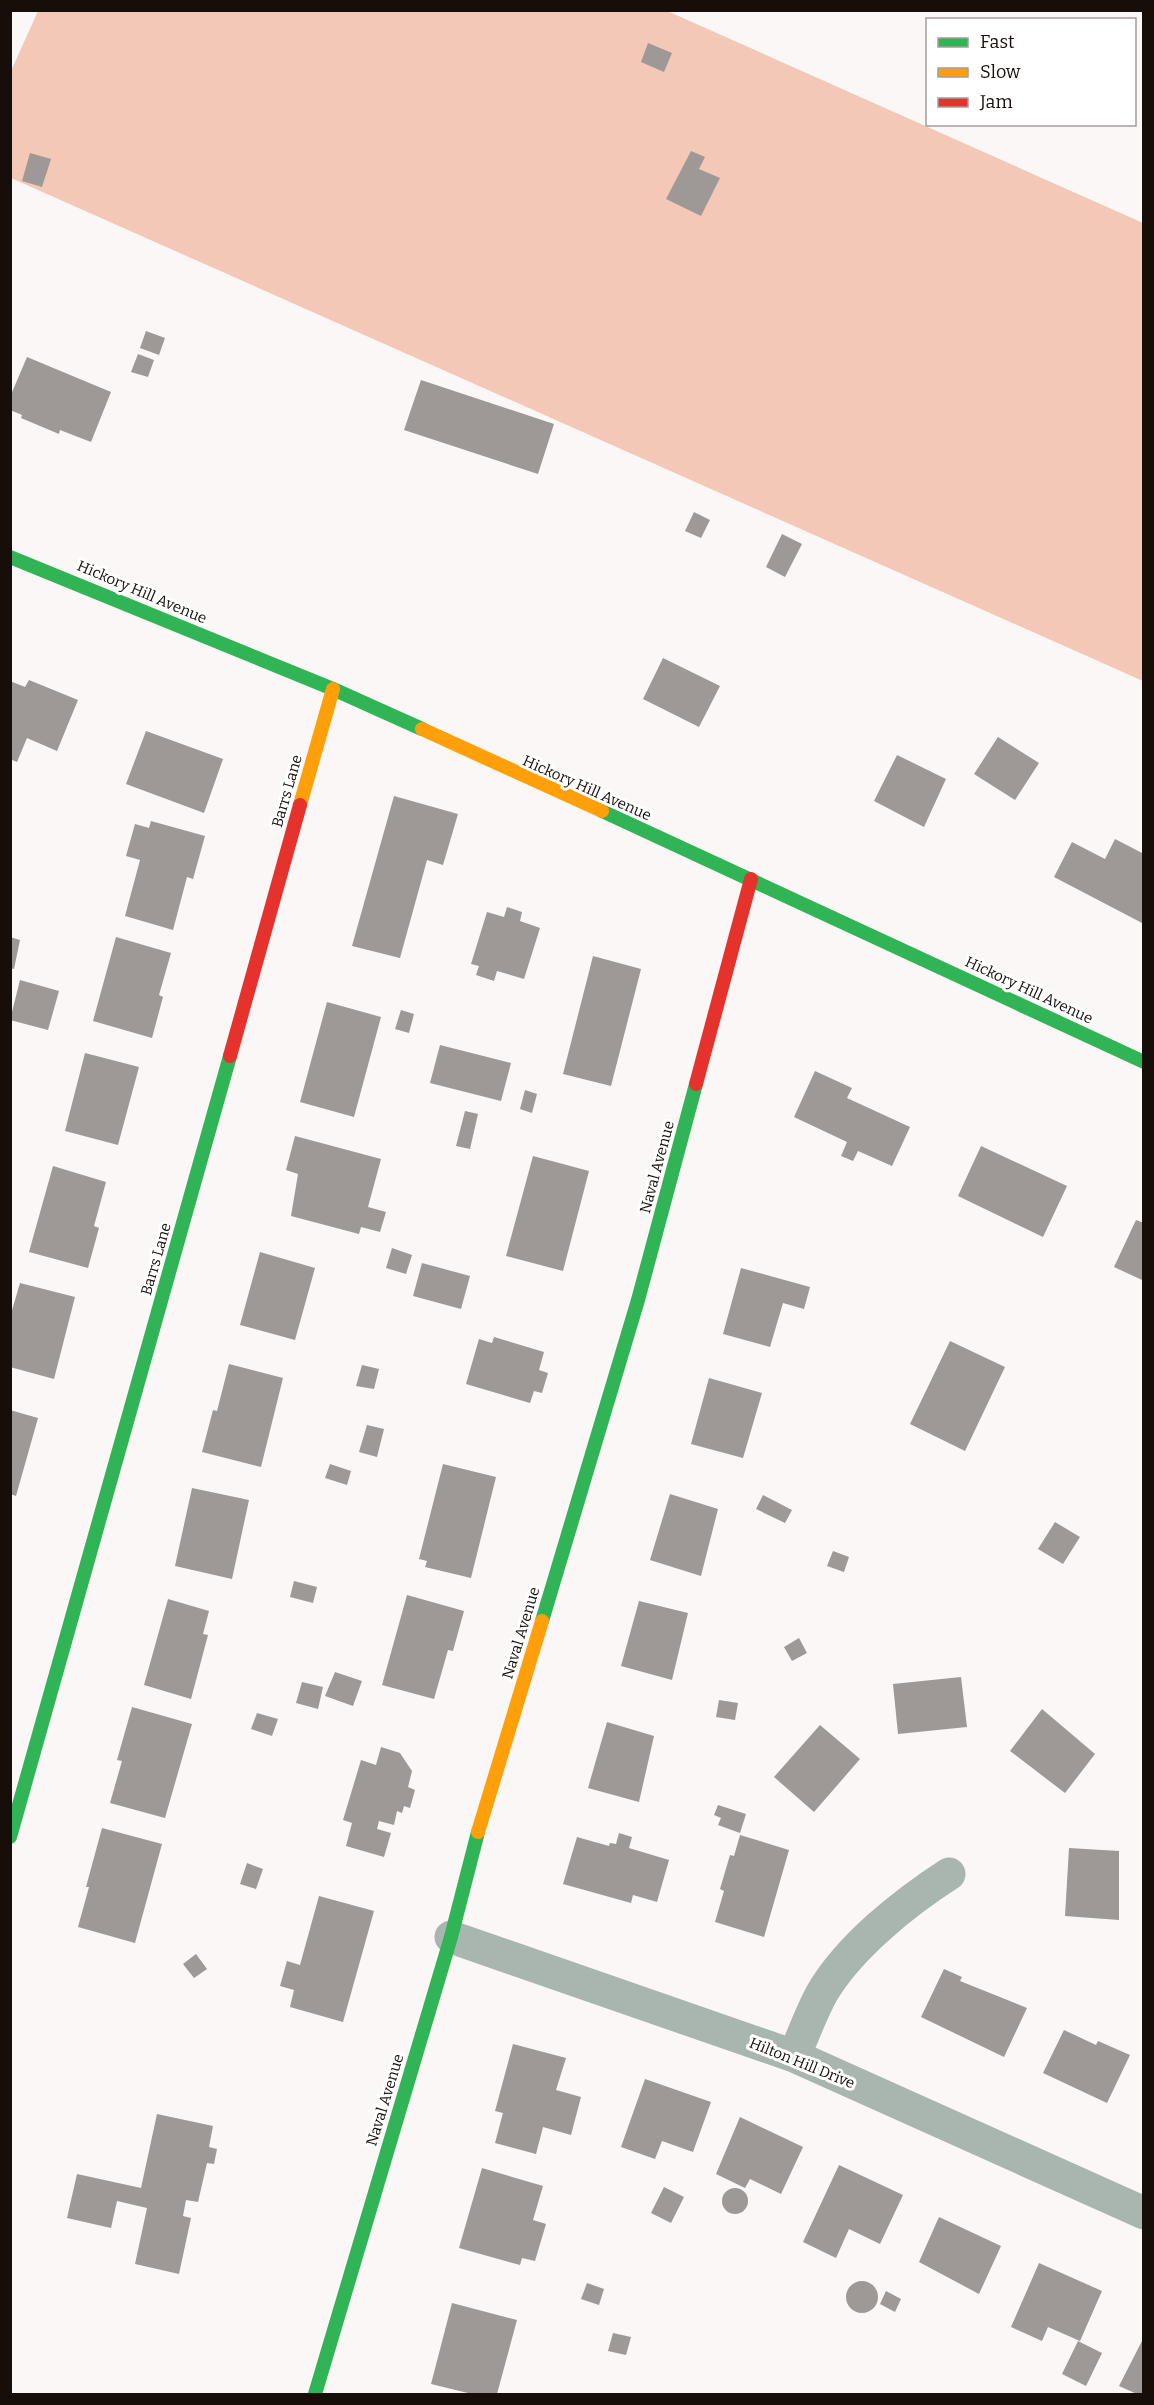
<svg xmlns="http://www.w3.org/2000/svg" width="1154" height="2405" viewBox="0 0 1154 2405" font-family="Bitter,serif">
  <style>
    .forest { fill: #f4c8b6 }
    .building { fill: #9e9896 }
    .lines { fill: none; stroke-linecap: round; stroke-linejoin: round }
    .street { stroke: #a9b5af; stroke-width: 33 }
    .fast { stroke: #30b455; stroke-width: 14 }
    .slow { stroke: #ff9f0a; stroke-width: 14 }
    .jam { stroke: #e5322d; stroke-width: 14 }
    .labels { text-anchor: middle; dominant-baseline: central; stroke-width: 6; stroke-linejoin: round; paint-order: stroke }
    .street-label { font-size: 15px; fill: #170e0a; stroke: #fff }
  </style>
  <rect width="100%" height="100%" fill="#faf7f6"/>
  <path class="forest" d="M665 10 1143 223V681L11 178V71L38 11Z"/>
  <path class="building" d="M648 43 672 53 664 72 641 62Z
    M691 151 705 157 699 169 720 178 701 216 666 199Z
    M30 153 51 159 42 187 22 181Z
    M146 331 165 338 159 355 140 348Z
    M138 354 154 360 148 377 131 372Z
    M27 357 111 392 91 442 60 430 59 434 21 418 22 415 10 410V397Z
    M421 380 554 424 538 474 404 430Z
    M694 512 710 520 701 538 685 531Z
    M782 534 802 544 785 577 766 567Z
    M663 658 720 686 699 727 643 699Z
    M29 680 78 700 57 751 27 738 17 762 10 759V681L25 687Z
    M146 731 223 759 204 813 126 784Z
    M998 737 1039 763 1015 800 974 774Z
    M897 755 946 779 924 827 874 801Z
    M394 796 458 814 443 865 427 860 400 958 352 946Z
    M151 821 205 836 193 879 187 877 173 930 125 916 140 860 126 856 135 824 149 828Z
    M1115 839 1144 854V924L1054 877 1072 842 1105 859Z
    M507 907 522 912 520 921 540 928 524 979 497 971 494 981 476 975 479 966 471 964 487 912 504 917Z
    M10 937 20 940 14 969 10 968Z
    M116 937 171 953 159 995 163 997 152 1038 93 1021Z
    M593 956 641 969 611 1086 563 1074Z
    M20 980 59 991 48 1030 10 1020Z
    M327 1002 381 1017 354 1117 300 1102Z
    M401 1010 414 1014 409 1033 395 1029Z
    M440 1045 511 1063 501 1101 430 1083Z
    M85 1053 139 1067 118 1145 65 1131Z
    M815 1071 852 1088 847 1098 910 1127 892 1166 858 1151 853 1161 841 1156 847 1142 794 1117Z
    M525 1090 537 1094 532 1113 520 1109Z
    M465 1111 478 1114 470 1149 456 1146Z
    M295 1136 381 1159 368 1207 386 1212 380 1232 361 1227 359 1234 291 1216 298 1174 286 1170Z
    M981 1146 1067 1186 1043 1237 958 1196Z
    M533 1156 589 1171 563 1271 506 1256Z
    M53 1166 106 1182 94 1226 99 1228 88 1268 29 1252Z
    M1136 1220 1144 1223 1142 1280 1114 1267Z
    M392 1248 412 1255 406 1274 386 1268Z
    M260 1252 315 1268 295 1340 240 1325Z
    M422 1263 470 1276 461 1309 413 1296Z
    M741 1268 810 1287 804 1309 783 1303 770 1347 723 1334Z
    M20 1283 75 1297 54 1379 10 1367V1317Z
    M494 1337 544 1352 539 1370 548 1373 542 1393 534 1391 530 1403 466 1384 479 1339 492 1343Z
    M950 1341 1005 1367 965 1451 910 1424Z
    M229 1364 283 1378 261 1467 202 1452 213 1410 217 1411Z
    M362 1365 379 1369 374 1389 356 1386Z
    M709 1378 762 1393 743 1458 691 1444Z
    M10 1410 38 1418 16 1496 10 1494Z
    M367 1425 384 1429 377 1457 359 1452Z
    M330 1464 351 1471 347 1485 325 1478Z
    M443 1464 496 1477 471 1578 425 1567 427 1561 419 1559Z
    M192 1488 249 1500 232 1579 175 1566Z
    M670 1494 718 1509 701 1576 650 1560Z
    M763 1495 792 1510 785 1523 756 1509Z
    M1055 1522 1080 1537 1063 1564 1038 1549Z
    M833 1551 849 1557 844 1572 827 1566Z
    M294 1581 317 1587 313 1603 290 1597Z
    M407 1595 464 1611 453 1651 448 1650 434 1699 382 1685Z
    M168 1599 209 1611 203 1634 208 1635 191 1699 144 1685Z
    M639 1601 688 1613 672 1680 621 1666Z
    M799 1638 807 1653 792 1661 784 1647Z
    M335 1672 362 1681 353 1706 325 1696Z
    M961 1677 967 1727 898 1734 893 1684Z
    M302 1682 323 1687 318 1709 296 1703Z
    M719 1700 738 1703 735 1720 716 1717Z
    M132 1707 192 1724 165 1818 110 1803 122 1761 117 1760Z
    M1042 1709 1095 1754 1065 1793 1010 1751Z
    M257 1713 278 1719 272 1736 251 1729Z
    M607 1722 654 1736 639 1802 588 1788Z
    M820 1725 860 1759 814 1812 774 1777Z
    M381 1747 400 1753 412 1771 408 1787 415 1790 410 1808 404 1806 402 1813 397 1811 394 1825 379 1821 377 1829 391 1833 384 1857 346 1846 352 1823 343 1820 361 1760 376 1765Z
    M718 1805 746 1814 740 1833 718 1825 721 1818 714 1815Z
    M102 1828 162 1844 135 1943 78 1927 89 1887H86Z
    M619 1833 632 1837 629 1848 669 1860 657 1902 633 1895 631 1903 563 1884 577 1837 609 1846 610 1843 616 1844Z
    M740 1835 789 1850 764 1937 715 1922 724 1891 720 1889 730 1855 734 1856Z
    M1069 1848 1119 1851V1920L1065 1916Z
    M247 1863 263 1869 256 1889 240 1884Z
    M319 1896 374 1911 343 2022 290 2007 294 1990 280 1986 287 1961 300 1965Z
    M196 1954 207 1969 194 1978 183 1964Z
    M944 1969 962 1977 960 1981 1027 2008 1004 2057 921 2017Z
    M1064 2030 1096 2045 1098 2041 1130 2055 1107 2103 1043 2073Z
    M513 2044 566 2058 556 2090 581 2097 571 2135 543 2127 536 2154 495 2143 503 2113 495 2111Z
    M645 2079 711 2102 693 2152 662 2141 655 2159 621 2147Z
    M157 2114 213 2126 209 2147 217 2149 214 2164 207 2163 198 2202 186 2200 183 2216 191 2218 179 2274 135 2264 147 2208 117 2201 111 2228 67 2218 77 2174 141 2188Z
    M740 2117 803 2147 781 2194 750 2179 745 2188 716 2174Z
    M839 2165 903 2195 880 2244 849 2229 836 2258 803 2242Z
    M482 2168 543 2186 533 2220 546 2224 535 2261 522 2258 520 2265 459 2248Z
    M664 2187 684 2197 671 2223 651 2213Z
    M722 2201a13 13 0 1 1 26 0a13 13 0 1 1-26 0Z
    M939 2217 1001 2246 979 2294 919 2262Z
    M1039 2263 1102 2291 1080 2341 1048 2327 1042 2341 1011 2327Z
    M846 2297a16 16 0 1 1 32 0a16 16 0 1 1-32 0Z
    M587 2283 604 2289 599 2305 581 2299Z
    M886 2291 901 2299 895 2312 880 2304Z
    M452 2303 517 2320 497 2394H472L431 2384Z
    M613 2333 631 2337 626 2355 608 2351Z
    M1144 2337V2394H1137L1119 2386Z
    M1078 2341 1102 2353 1086 2386 1062 2374Z"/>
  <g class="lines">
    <path class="street" d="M451 1937 794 2056 1144 2213
      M794 2056C803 2036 811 2013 822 1993 849 1947 904 1903 949 1874"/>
    <path class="fast" d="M10 557 333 689 422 729
      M602 811 1144 1062
      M542 1621 638 1300 696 1084
      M10 1837 230 1056
      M315 2394 451 1937 478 1832"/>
    <path class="slow" d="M422 729 602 811
      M300 805 333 689
      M478 1832 542 1621"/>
    <path class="jam" d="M230 1056 300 805
      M696 1084 751 879"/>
  </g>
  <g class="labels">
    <g class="street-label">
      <text transform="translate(142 592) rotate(23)">Hickory Hill Avenue</text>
      <text transform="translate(587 788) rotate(24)">Hickory Hill Avenue</text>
      <text transform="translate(287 791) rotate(-74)">Barrs Lane</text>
      <text transform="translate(1029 990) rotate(25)">Hickory Hill Avenue</text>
      <text transform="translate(657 1167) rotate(-75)">Naval Avenue</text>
      <text transform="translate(156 1259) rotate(-74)">Barrs Lane</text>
      <text transform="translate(521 1633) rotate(-73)">Naval Avenue</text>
      <text transform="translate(802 2063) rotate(22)">Hilton Hill Drive</text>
      <text transform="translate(385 2100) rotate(-73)">Naval Avenue</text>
    </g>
  </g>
  <rect width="1154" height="2405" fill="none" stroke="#170e0a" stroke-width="24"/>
  <rect x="926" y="18" width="210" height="108" fill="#ffffff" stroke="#a29f9d" stroke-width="1.5"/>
  <rect x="938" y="38" width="30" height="9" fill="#30b455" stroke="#a29f9d" stroke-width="1.5"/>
  <text x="980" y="48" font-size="18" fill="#170e0a">Fast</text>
  <rect x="938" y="68" width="30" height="9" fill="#ff9f0a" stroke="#a29f9d" stroke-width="1.5"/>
  <text x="980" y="78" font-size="18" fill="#170e0a">Slow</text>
  <rect x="938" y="98" width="30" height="9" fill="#e5322d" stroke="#a29f9d" stroke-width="1.5"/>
  <text x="980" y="108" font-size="18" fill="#170e0a">Jam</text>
</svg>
